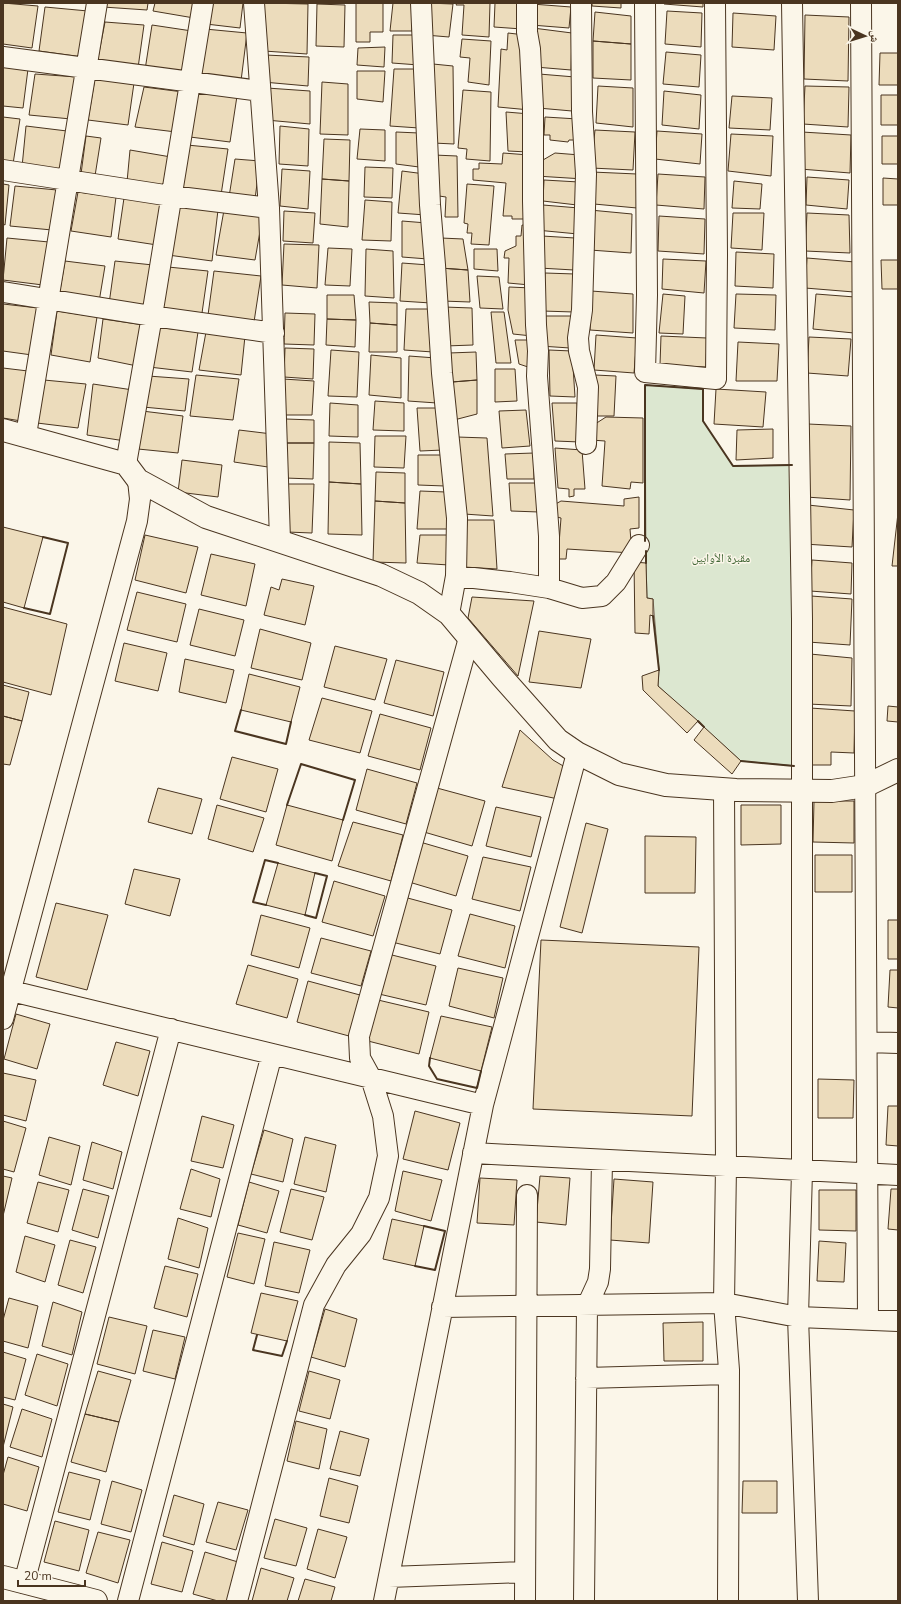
<svg xmlns="http://www.w3.org/2000/svg" width="901" height="1604" viewBox="0 0 901 1604" font-family="'Nunito Sans','Noto Naskh Arabic',sans-serif">
  <style>
    .green { fill: #dce7d0; stroke: #887966 }
    .building { fill: #ecdcbc; stroke: #4a3520 }
    .lines { fill: none; stroke-linecap: round; stroke-linejoin: round }
    .minor-casing { stroke: #4a3520; stroke-width: 22 }
    .tertiary-casing { stroke: #4a3520; stroke-width: 24 }
    .minor { stroke: #fbf6e9; stroke-width: 20 }
    .tertiary { stroke: #fbf6e9; stroke-width: 22 }
    .wall { stroke: #4a3520; stroke-width: 2 }
    .labels { text-anchor: middle; dominant-baseline: central; stroke-width: 3; stroke-linejoin: round; paint-order: stroke }
    .park-label { font-size: 12px; fill: #436837; stroke: #fbf6e9 }
  </style>
  <rect width="100%" height="100%" fill="#fbf6e9"/>
  <path class="green" d="M645 385 703 389V421L733 466 793 465 797 766 741 761 658 686 659 670 653 599 647 598 646 563Z"/>
  <path class="building" d="M3 3 38 6 32 48 3 44Z
    M104 3H148L147 10 103 7Z
    M155 3H197L194 18 153 11Z
    M209 3H243L240 28 206 24Z
    M264 3 308 4 307 54 264 51Z
    M356 3H383V32H370V42H356Z
    M393 3H413L412 31H390Z
    M427 3 453 4 449 37 425 35Z
    M457 3H490L489 37 462 35 464 5H456Z
    M495 3H521L522 29 494 27Z
    M592 3H621V8L592 6Z
    M664 3H703V7L664 4Z
    M317 4 345 5 344 47 316 46Z
    M532 4 571 7 569 28 531 25Z
    M45 7 88 11 82 57 39 51Z
    M667 11 702 13 701 47 665 44Z
    M595 12 631 16V44L593 41Z
    M733 13 776 16 774 50 732 47Z
    M805 15 849 17 848 81 804 79Z
    M105 22 144 25 138 68 97 63Z
    M152 25 192 31 185 76 145 70Z
    M533 28 572 33 571 70 535 67Z
    M205 29 247 33 241 81 200 76Z
    M508 33 525 35 530 110 498 107 501 49 507 50Z
    M393 35H419V65L392 63Z
    M462 39 491 41 489 85 468 82 470 58 460 57Z
    M593 41 631 44V80L593 78Z
    M385 47 384 67 357 65 358 48Z
    M666 52 701 55 699 87 663 84Z
    M880 53H898V85H879Z
    M265 55 309 57 308 86 263 82Z
    M433 64 453 66 454 144 433 143Z
    M3 67 28 69 23 108 3 106Z
    M394 69H419V128L390 126Z
    M357 71H385L383 102 357 99Z
    M35 74 77 77 71 119 29 115Z
    M539 74 575 77 572 111 538 108Z
    M95 78 134 83 128 125 88 120Z
    M322 82 348 84V135L320 134Z
    M598 86 633 88V127L596 123Z
    M805 86 849 87 848 127 803 124Z
    M144 87 183 92 176 132 135 127Z
    M267 88 310 91V124L266 120Z
    M463 90 491 92 490 161 466 159 467 149 458 148Z
    M664 91 701 95 699 129 662 125Z
    M197 92 237 96 230 142 190 137Z
    M881 95H898V125H881Z
    M732 96 772 98 770 130 729 128Z
    M506 112 530 114 528 152 508 151Z
    M3 117 20 119 13 164 3 163Z
    M545 117 578 119 576 140H569L568 142 550 140V135H544Z
    M26 126 67 131 61 171 22 167Z
    M280 126 309 129 308 166 279 164Z
    M360 129 385 130V161L357 159Z
    M595 130 635 132 633 170 591 168Z
    M657 131 702 134 700 164 655 159Z
    M396 132 419 133V167L396 164Z
    M802 132 851 135 850 173 800 169Z
    M731 134 773 136 771 176 728 171Z
    M86 136 101 138 95 176 81 174Z
    M882 136H898V164H882Z
    M324 139 350 140 349 181 322 179Z
    M187 145 228 149 221 195 180 190Z
    M130 150 171 157 165 189 127 182Z
    M503 153 529 155 527 219H512V216H503L506 183 473 180V169H479V163L502 164Z
    M555 153 580 155 584 179 536 176 542 172 543 160Z
    M434 155 457 156 458 217H445L446 197 439 196Z
    M235 159 260 161 255 199 229 197Z
    M365 167 393 168 392 198 364 197Z
    M282 169 310 171 308 209 280 206Z
    M402 171 425 174 426 215 398 213Z
    M592 172 637 174V208L594 204Z
    M658 174 705 177 704 209 656 205Z
    M807 177 849 180 847 209 806 205Z
    M883 178 898 179V205H883Z
    M322 179 349 181 348 227 320 224Z
    M544 180 579 182 577 205 543 201Z
    M734 181 762 184 760 209 732 208Z
    M3 184 9 185 5 225 3 224Z
    M467 184 494 186 489 245 471 244 472 233H467L468 224 464 223Z
    M15 186 57 190 52 230 10 226Z
    M78 192 116 197 111 237 71 231Z
    M124 198 165 202 157 245 118 239Z
    M365 200 392 202 391 241 362 240Z
    M543 205 579 208 578 234 536 230Z
    M177 206 218 210 212 261 168 255Z
    M224 210 263 214 255 260 216 255Z
    M590 210 632 214 631 253 590 250Z
    M284 211 315 213 313 243 283 241Z
    M733 213H764L762 250 731 248Z
    M807 213 849 215 850 253 805 251Z
    M659 216 705 219 704 254 658 251Z
    M402 221 427 223 428 259 402 257Z
    M522 225 531 226 530 285 508 283 509 258H504L505 251 516 246V236H521Z
    M542 236 575 238 574 270 539 268Z
    M7 238 49 242 43 285 3 280Z
    M441 238 463 239 468 270 440 268Z
    M284 244 319 245 317 288 282 285Z
    M328 248 352 249 350 286 325 285Z
    M366 249 393 251 394 298 365 296Z
    M474 249H497L498 271 474 269Z
    M736 252 774 254 773 288 735 286Z
    M807 258 855 262 854 292 805 288Z
    M663 259 706 261 704 293 662 289Z
    M881 260H898V289H882Z
    M65 261 105 266 99 302 59 296Z
    M115 261 153 265 148 310 109 304Z
    M402 263 429 265 431 303 400 301Z
    M168 267 208 271 202 313 160 308Z
    M440 268 468 270 470 302 442 301Z
    M214 271 261 276 254 322 208 315Z
    M545 273 575 274 574 312 542 311Z
    M477 276 499 277 503 309 480 308Z
    M509 287 532 288V336L513 334 508 310Z
    M591 291 633 294V333L590 330Z
    M663 294 685 296 683 334 659 333Z
    M736 294 776 295 775 330 734 328Z
    M816 294 855 297 854 333 813 329Z
    M327 295H354L356 320 327 319Z
    M369 302 397 303V325L370 323Z
    M3 304 38 308 32 355 3 351Z
    M444 307 472 308 473 345 445 346Z
    M406 309H432L433 352 404 350Z
    M57 311 97 317 90 362 51 355Z
    M491 312H504L511 363H496Z
    M285 313 315 314 314 345 284 344Z
    M541 316H571L570 348 540 346Z
    M103 319 144 325 137 366 98 358Z
    M327 319 356 320 355 347 326 345Z
    M370 323 397 325V352H369Z
    M155 327 198 332 192 372 149 367Z
    M206 332 245 336 241 375 199 370Z
    M596 335 637 338 634 373 594 370Z
    M661 336 707 338 706 367 660 365Z
    M809 337 851 339 848 376 807 373Z
    M515 340H535L534 369 519 364Z
    M738 342 779 344 777 381H736Z
    M285 348 314 349 313 379 284 377Z
    M331 350 359 352 357 397 328 396Z
    M549 350 572 351 575 397 550 396Z
    M476 352 477 380 452 382 449 353Z
    M371 355 401 358V398L369 395Z
    M409 356 436 358 437 403 408 401Z
    M3 368 28 371 21 421 3 418Z
    M495 369H515L517 401 495 402Z
    M196 375 239 379 233 420 190 416Z
    M595 375 616 376 614 416H594Z
    M148 376 189 379 185 411 143 407Z
    M283 379 314 381 312 415H283Z
    M44 380 86 384 78 428 37 423Z
    M477 380V414L454 420 452 382Z
    M93 384 133 390 125 441 87 435Z
    M716 389 766 392 763 427 714 424Z
    M375 401 404 403V431L373 430Z
    M330 403 358 405V437L329 436Z
    M552 403H577L580 442 555 441Z
    M417 408H440L443 450 420 451Z
    M526 410 530 446 502 448 499 411Z
    M142 411 183 416 178 453 138 449Z
    M606 417 643 418V483L631 482 630 489 602 486 605 441 591 440 592 426Z
    M286 419 314 420V443H286Z
    M808 424 851 426 850 500 806 497Z
    M773 429V458L736 460 737 430Z
    M239 430 272 434 268 467 234 462Z
    M375 436H406L404 468 374 467Z
    M457 437 487 438 493 516 464 514Z
    M329 442 360 443 361 484 329 482Z
    M286 443H314L313 479 285 478Z
    M555 448 582 450 585 489H574V496L569 497V489L558 488Z
    M534 453V479H507L505 454Z
    M418 455H444L445 486 418 485Z
    M182 460 222 465 218 497 178 492Z
    M376 472 405 473V503L375 501Z
    M329 482 361 484 362 535 328 534Z
    M509 483H538L539 512 511 511Z
    M288 484H314L312 533 287 532Z
    M420 491 446 492 447 529H417Z
    M639 497V528L630 529 632 553 567 549 566 559H556V544H559L561 518 552 516V506L561 501 624 506V499Z
    M375 501 405 503 406 563 373 562Z
    M808 505 854 510 852 547 804 544Z
    M898 513V566H892Z
    M467 520H494L497 569 464 567Z
    M3 527 43 537 24 608 3 602Z
    M145 535 198 547 186 593 135 580Z
    M420 535H450L449 565 417 563Z
    M211 554 255 564 246 606 201 595Z
    M812 560 852 563 851 594 810 591Z
    M634 562 646 563 647 598 653 599V616L650 615 649 634 635 633Z
    M282 579 314 586 305 625 264 615 271 587 279 590Z
    M137 592 186 604 177 642 127 630Z
    M811 596 852 599 850 645 808 642Z
    M472 597 534 601 518 676 468 618Z
    M3 607 67 624 51 695 3 682Z
    M199 609 244 620 235 656 190 645Z
    M260 629 311 643 302 680 251 668Z
    M539 631 591 639 581 688 529 682Z
    M124 643 167 653 158 691 115 681Z
    M335 646 387 659 375 700 324 687Z
    M810 654 852 658 851 706 808 704Z
    M185 659 234 670 226 703 179 692Z
    M396 660 444 672 433 716 384 703Z
    M659 670 658 686 698 721 687 733 643 690 642 676Z
    M249 674 300 687 291 722 241 710Z
    M3 685 29 692 22 721 3 716Z
    M322 698 372 711 360 753 309 740Z
    M888 706 898 707V722L887 721Z
    M810 708 855 711 854 753 831 752V765H812Z
    M380 714 431 728 420 770 368 756Z
    M3 716 22 721 10 765 3 764Z
    M704 727 741 761 732 774 694 740Z
    M520 730 553 760 565 767 558 799 502 787Z
    M232 757 278 769 266 812 220 799Z
    M367 769 417 783 406 824 356 810Z
    M158 788 202 799 192 834 148 822Z
    M437 788 485 801 472 846 424 832Z
    M814 801H854V843L813 842Z
    M217 805 264 818 253 852 208 839Z
    M287 805 343 820 332 861 276 845Z
    M741 805H781V844L741 845Z
    M496 807 541 817 531 857 486 846Z
    M353 822 403 835 391 881 338 866Z
    M586 823 608 829 582 933 560 927Z
    M645 836 696 837 695 893H645Z
    M420 842 468 856 456 896 409 882Z
    M815 855H852V892H815Z
    M483 857 531 867 520 911 472 899Z
    M278 863 315 873 305 915 266 905Z
    M134 869 180 879 170 916 125 904Z
    M334 881 385 896 373 936 322 922Z
    M404 897 452 910 440 954 392 942Z
    M56 903 108 915 87 990 36 977Z
    M470 914 515 926 505 968 458 956Z
    M261 915 310 928 299 968 251 955Z
    M888 920H898V959H888Z
    M321 938 371 951 361 986 311 973Z
    M541 940 699 947 692 1116 533 1109Z
    M388 954 436 966 426 1005 379 994Z
    M248 965 298 979 287 1018 236 1004Z
    M458 968 503 978 494 1018 449 1006Z
    M890 970H898V1008L888 1007Z
    M308 981 360 995 349 1036 297 1022Z
    M378 1000 429 1012 419 1054 368 1041Z
    M16 1014 50 1024 37 1069 4 1059Z
    M441 1016 492 1027 481 1071 430 1058Z
    M116 1042 150 1051 138 1096 103 1085Z
    M3 1073 36 1080 26 1121 3 1115Z
    M818 1079 854 1080 853 1118H818Z
    M888 1106H898V1146L886 1145Z
    M415 1111 460 1123 448 1170 403 1159Z
    M202 1116 234 1125 223 1168 191 1161Z
    M3 1121 26 1128 14 1172 3 1169Z
    M264 1130 293 1139 283 1182 251 1174Z
    M49 1137 80 1146 71 1185 39 1175Z
    M305 1137 336 1145 326 1192 294 1184Z
    M92 1142 122 1152 113 1189 83 1180Z
    M191 1169 220 1179 211 1217 180 1209Z
    M403 1171 442 1180 431 1221 395 1211Z
    M3 1176 12 1178 3 1216Z
    M540 1176 570 1178 566 1225 536 1222Z
    M480 1178 517 1180 514 1225 477 1223Z
    M614 1179 653 1182 649 1243 610 1240Z
    M38 1182 69 1190 58 1232 27 1223Z
    M249 1182 279 1191 267 1233 238 1225Z
    M83 1189 109 1196 98 1238 72 1230Z
    M291 1189 324 1197 312 1240 280 1232Z
    M891 1189H898V1230L888 1229Z
    M819 1190H856V1231L819 1230Z
    M178 1218 208 1228 199 1268 168 1259Z
    M392 1219 424 1226 415 1266 383 1259Z
    M238 1233 265 1239 254 1284 227 1277Z
    M25 1236 55 1245 45 1282 16 1272Z
    M70 1240 96 1247 83 1293 58 1285Z
    M819 1241 846 1243 844 1282 817 1281Z
    M274 1242 310 1250 299 1293 265 1286Z
    M165 1266 198 1274 187 1317 154 1308Z
    M261 1293 298 1301 287 1341 251 1333Z
    M9 1298 38 1306 28 1348 3 1341V1320Z
    M53 1302 82 1312 72 1355 42 1346Z
    M325 1309 357 1319 345 1367 311 1357Z
    M109 1317 147 1326 135 1374 97 1364Z
    M703 1322V1361H664L663 1323Z
    M153 1330 185 1337 175 1379 143 1371Z
    M3 1352 26 1359 15 1400 3 1397Z
    M37 1354 68 1364 57 1406 25 1395Z
    M98 1371 131 1380 119 1422 85 1414Z
    M309 1371 340 1380 330 1419 299 1411Z
    M3 1404 13 1407 3 1447Z
    M22 1409 52 1419 42 1457 10 1447Z
    M85 1414 119 1422 106 1472 71 1462Z
    M296 1421 327 1429 319 1469 287 1461Z
    M340 1431 369 1439 360 1476 330 1469Z
    M8 1457 39 1467 27 1511 3 1504V1475Z
    M69 1472 100 1480 90 1520 58 1512Z
    M329 1478 358 1486 349 1523 320 1516Z
    M112 1481 142 1490 131 1532 101 1524Z
    M743 1481H777V1513H742Z
    M174 1495 204 1504 194 1545 163 1536Z
    M218 1502 248 1510 236 1550 206 1542Z
    M275 1519 307 1528 296 1566 264 1558Z
    M55 1521 89 1530 79 1571 44 1562Z
    M318 1529 347 1537 335 1578 307 1569Z
    M98 1532 130 1540 118 1583 86 1573Z
    M162 1542 193 1551 182 1592 151 1584Z
    M205 1552 238 1562 228 1601H218L193 1594Z
    M261 1568 294 1578 287 1601H252Z
    M305 1579 335 1587 331 1601H298Z"/>
  <g class="lines">
    <defs>
      <path id="minor" d="M254 3 269 208 280 540
        M421 3 430 205 435 265 442 373 457 518 456 576 449 614
        M527 3V32L530 49 533 108V201L536 325 538 351 537 376 549 536V588
        M581 3 582 112 586 174 582 310 578 338 579 351 588 387 586 444
        M645 3 647 295 645 372 716 379 717 255 715 3
        M792 3 802 619V1171L798 1317 808 1601
        M861 3 868 1319
        M3 57 260 91
        M3 170 171 196 269 208
        M3 292 152 316 274 333
        M26 435 97 3
        M126 464 152 316 203 3
        M456 576 510 582 549 588 582 598 602 596 616 582 639 545
        M724 789 726 1166 724 1303 729 1370 728 1601
        M3 989 483 1105
        M3 1019 137 521 140 499 138 480
        M867 1042 898 1043
        M473 1153 898 1175
        M442 1307 724 1303 798 1317 898 1321
        M586 1378 728 1374
        M389 1577 525 1572
        M24 1583 171 1029
        M128 1601 272 1054
        M237 1601 314 1305 336 1265 361 1234 379 1198 388 1156 383 1116 371 1078 360 1058 359 1036 469 638
        M384 1601 483 1105 577 753
        M525 1601 527 1195
        M584 1601 587 1306 598 1282 600 1269 602 1160"/>
      <path id="tertiary" d="M3 430 126 464 138 480 206 517 381 575 419 593 449 614 502 677 558 740 577 753 619 774 666 785 736 790 832 791 865 786 898 770
        M3 1577 96 1601"/>
    </defs>
    <use href="#minor" class="minor-casing"/>
    <use href="#tertiary" class="tertiary-casing"/>
    <use href="#minor" class="minor"/>
    <use href="#tertiary" class="tertiary"/>
    <path class="wall" d="M645 541V385L703 389V421L733 466 792 465
      M646 551V563
      M24 608 50 614 68 543 43 537
      M653 616 659 670
      M241 710 235 731 286 744 291 722
      M698 721 704 727
      M741 761 794 766
      M287 805 301 764 355 780 343 820
      M266 905 253 902 265 860 278 863
      M305 915 316 918 327 876 315 873
      M430 1058 429 1066 437 1079 477 1088 481 1071
      M415 1266 435 1270 445 1231 424 1226
      M257 1335 253 1350 282 1356 287 1341"/>
  </g>
  <g class="labels">
    <g class="park-label">
      <text x="721" y="558">مقبرة الأوابين</text>
    </g>
  </g>
  <rect width="901" height="1604" fill="none" stroke="#4a3520" stroke-width="8"/>
  <g transform="translate(865 36) rotate(94)" stroke="#fbf6e9" stroke-width="3" paint-order="stroke">
  <path d="M0-3L7 15L0 10L-7 15Z" fill="#4a3520"/>
  <text y="-6" font-size="11" font-weight="bold" text-anchor="middle" fill="#4a3520">ش</text>
  </g>
  <path d="M18 1580v6h67v-6" fill="none" stroke="#4a3520" stroke-width="2"/>
  <text x="24" y="1580" font-size="12" fill="#4a3520" stroke="#fbf6e9" stroke-width="3" paint-order="stroke">20 m</text>
</svg>
